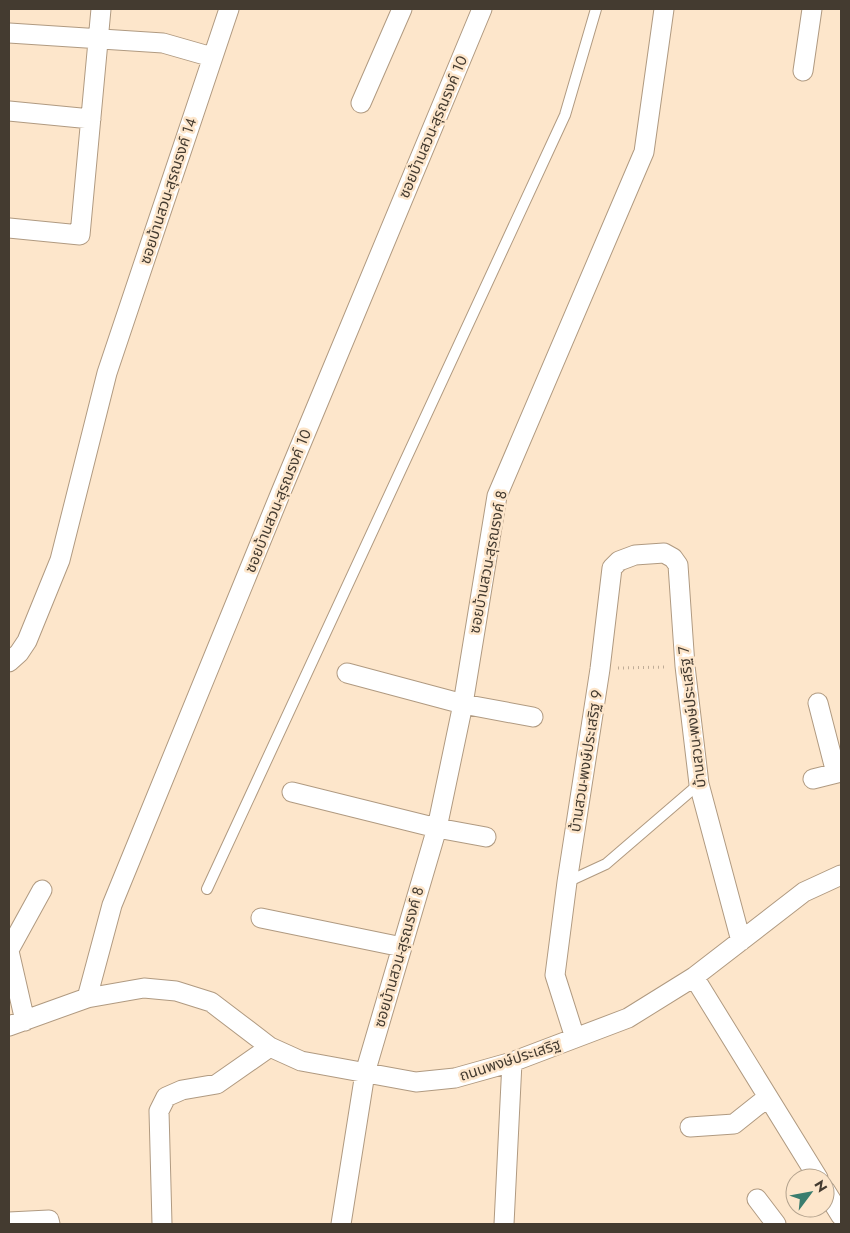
<svg xmlns="http://www.w3.org/2000/svg" width="850" height="1233" viewBox="0 0 850 1233" font-family="Jost,'Noto Sans Thai',sans-serif">
  <style>
    .lines { fill: none; stroke-linecap: round; stroke-linejoin: round }
    .service-casing { stroke: #b09a81; stroke-width: 12 }
    .minor-casing { stroke: #b09a81; stroke-width: 21 }
    .path { stroke: #bfac97; stroke-width: 3; stroke-dasharray: 1 4; stroke-linecap: butt }
    .service { stroke: #fff; stroke-width: 10 }
    .minor { stroke: #fff; stroke-width: 19 }
    .labels { text-anchor: middle; dominant-baseline: central; stroke-width: 5; stroke-linejoin: round; paint-order: stroke }
    .street-label { font-size: 15px; fill: #443b30; stroke: #fde6cb }
  </style>
  <rect width="100%" height="100%" fill="#fde6cb"/>
  <g class="lines">
    <defs>
      <path id="service" d="M567 882 606 864 699 784
        M207 889 565 115 596 9"/>
      <path id="minor" d="M9 33 163 43 212 57
        M803 71 812 9
        M361 103 402 9
        M9 111 91 119
        M9 228 80 235 101 9
        M9 662 19 653 27 641 60 560 107 373 229 9
        M347 673 463 704 533 717
        M818 703 836 773
        M813 779 841 772
        M292 792 437 828 486 837
        M261 918 402 947
        M9 950 42 890
        M9 951 25 1021
        M694 977 818 1178
        M87 998 112 905 281 492 482 9
        M9 1026 87 998 144 988 176 991 211 1002 270 1047 301 1061 416 1082 455 1078 512 1062 628 1018 694 977 804 892 841 875
        M575 1038 555 975 567 882 600 669 612 568 619 561 635 555 664 553 673 558 678 565 685 666 699 784 741 941
        M690 1127 734 1124 768 1097
        M825 1190 841 1216
        M757 1199 776 1224
        M9 1222 49 1220 50 1224
        M162 1224 159 1111 166 1097 182 1090 217 1084 270 1047
        M341 1224 365 1073 437 828 463 704 497 496 644 152 664 9
        M504 1224 512 1062"/>
    </defs>
    <use href="#service" class="service-casing"/>
    <use href="#minor" class="minor-casing"/>
    <path class="path" d="M618 668 667 667"/>
    <use href="#service" class="service"/>
    <use href="#minor" class="minor"/>
  </g>
  <g class="labels">
    <g class="street-label">
      <text transform="translate(433 127) rotate(-67)">ซอยบ้านสวน-สุรณรงค์ 10</text>
      <text transform="translate(168 191) rotate(-72)">ซอยบ้านสวน-สุรณรงค์ 14</text>
      <text transform="translate(278 501) rotate(-68)">ซอยบ้านสวน-สุรณรงค์ 10</text>
      <text transform="translate(488 562) rotate(-79)">ซอยบ้านสวน-สุรณรงค์ 8</text>
      <text transform="translate(692 717) rotate(-97)">บ้านสวน-พงษ์ประเสริฐ 7</text>
      <text transform="translate(586 761) rotate(-81)">บ้านสวน-พงษ์ประเสริฐ 9</text>
      <text transform="translate(399 957) rotate(-74)">ซอยบ้านสวน-สุรณรงค์ 8</text>
      <text transform="translate(510 1060) rotate(-18)">ถนนพงษ์ประเสริฐ</text>
    </g>
  </g>
  <rect width="850" height="1233" fill="none" stroke="#443b30" stroke-width="20"/>
  <g transform="translate(810 1193) rotate(58)"><circle r="24" fill="#fde6cb" stroke="#b3a28d"/>
  <path d="M0-4L9 19L0 12L-9 19Z" fill="#3a7d6e"/>
  <text y="-8" font-size="14" font-weight="bold" text-anchor="middle" fill="#443b30">N</text>
  </g>
</svg>
